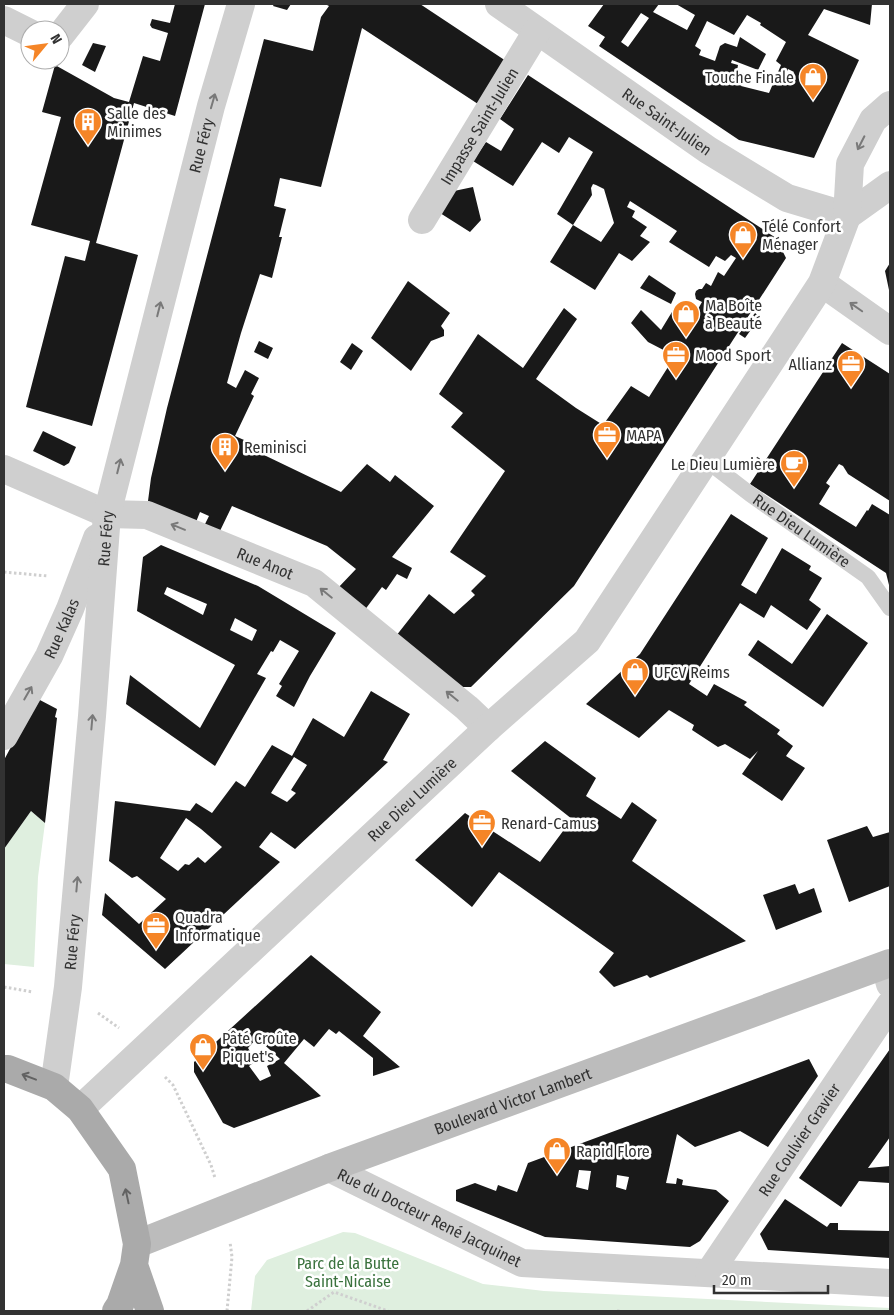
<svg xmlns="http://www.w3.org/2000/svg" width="894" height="1315" viewBox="0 0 894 1315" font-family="'Fira Sans Condensed',sans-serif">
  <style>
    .green { fill: #dfefdf }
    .building { fill: #191919; fill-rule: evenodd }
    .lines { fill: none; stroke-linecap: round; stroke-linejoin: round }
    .path { stroke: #cfcfcf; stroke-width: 3; stroke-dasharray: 2.5 2.5; stroke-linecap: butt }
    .lane { stroke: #cfcfcf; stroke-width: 16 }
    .street { stroke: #cfcfcf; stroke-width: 28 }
    .secondary { stroke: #bcbcbc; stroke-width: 28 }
    .primary { stroke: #aaa; stroke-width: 28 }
    .oneway { stroke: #797979 }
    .oneway2 { stroke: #626262 }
    .labels { text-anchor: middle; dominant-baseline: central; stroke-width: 5; stroke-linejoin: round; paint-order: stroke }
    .poi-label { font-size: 16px; fill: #323232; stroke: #fff; text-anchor: start }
    .street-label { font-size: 16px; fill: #323232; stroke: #fff }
    .park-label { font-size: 16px; fill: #3a723d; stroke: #fff }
  </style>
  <rect width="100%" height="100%" fill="#fff"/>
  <path class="green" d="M31 811 45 823 38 877 34 967 4 964V849Z
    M343 1232 355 1233 483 1284 544 1291 890 1308V1311H251L255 1276 267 1260Z"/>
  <path class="building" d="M175 4H205L175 116 134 103 96 243 138 255 92 426 26 407 65 256 85 261 90 241 31 225 61 117 42 112 55 65 114 98 129 102 143 56 160 61 168 33 152 28 150 25 152 19 170 23Z
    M274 4H291L287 10 273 6Z
    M325 4H420L506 61 478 104 362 28 321 187 280 178 274 206 286 209 279 237H282L272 278 260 274 241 333 227 383 236 388 245 370 259 378 251 394 254 396 235 436 267 450 264 455 341 492 367 464 390 482 395 475 434 506 392 557 412 568 407 579 397 574 386 590 382 587 364 611 337 589 356 569 327 546 232 506 219 533 204 526 209 516 200 512 196 522 148 501 151 478 167 408 264 39 313 51 321 17 329 6Z
    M604 4H659L653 12 687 30 695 15 676 4H872L870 25 824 9 808 35 859 60 814 158 739 140 599 46 605 37 588 26ZM641 13 649 18 628 47 621 42ZM747 15 761 23 760 25 786 42 776 61 781 65 769 93 741 86 746 74 737 71 738 65 731 63 732 60 758 70 766 54 740 37 737 47 725 43 720 46 715 61 699 55 701 50 695 46 707 21 734 35ZM788 69 794 72 786 85 782 83Z
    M93 43 106 46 95 72 82 65Z
    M528 75 776 238 786 258 574 586 471 687H460L396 636 429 594 454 614 475 595 471 591 486 576 450 552 505 471 451 427 463 413 439 394 478 334 523 368 564 308 577 319 536 379 576 408 603 425 631 386 649 397 675 356 648 342 631 323 641 310 661 330 675 307 694 316 702 302 696 299 695 294 696 291 699 289H702L706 283 711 286 718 272 724 276 736 258 731 255 725 261 716 256 709 267 669 242 677 231 630 201 627 207 635 211 632 217 647 227 640 236 650 242 632 261 619 253 595 290 550 262 573 225 601 242 614 223 604 189 596 185 593 184 591 188 592 195 573 225 557 214 593 152 569 137 559 153 542 142 513 186 473 161 486 142 501 151 514 129 500 119Z
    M473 187 481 220 470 232 440 213 454 191Z
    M890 263V290H889L885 271Z
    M649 275 676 293 671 304 640 288Z
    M408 281 450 313 441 326 444 330V336L431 341 411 371 371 338Z
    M755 313 760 317 745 338 739 334Z
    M259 341 273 348 268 359 254 352Z
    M352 343 363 351 351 370 340 362Z
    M842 343 890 374V501L848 474 843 466 839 464 826 483 830 486 819 504 856 527 867 510 868 511 872 504 890 515V589L886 573 750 484Z
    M43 431 76 447 69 463 64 466 33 451Z
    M731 514 768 538 741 585 756 594 782 548 811 566 809 570 822 578 809 600 821 609 807 630 771 605 764 618 740 603 689 684 707 696 714 684 747 702 744 705 780 730 777 734 793 746 786 756 805 768 782 801 742 774 758 751 750 759 725 744 718 747 692 730 694 725 669 710 639 738 586 704 640 654Z
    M161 545 258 586 336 633 310 676 294 707 276 696 282 686 279 684 299 651 280 640 273 652 271 651 257 674 266 678 215 766 126 704 130 675 200 728 235 665 137 611 143 557ZM167 587 207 604 203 615 164 594ZM235 618 257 630 252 641 230 630Z
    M827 614 868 643 823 707 748 655 758 640 792 664Z
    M371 691 410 714 383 760 388 762 295 849 271 832 259 847 280 862 165 969 102 915 105 893 139 924 166 899 137 876 132 878 109 861 115 801 190 811 196 803 212 813 236 781 245 787 272 745 292 756 313 718 344 737ZM294 757 307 765 291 790 296 793 287 802 271 793ZM186 818 201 829 222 847 205 863 198 857 189 865 185 864 178 871 160 858Z
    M38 699 57 709 55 717 57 718 45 823 31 811 4 849V760L33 706Z
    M545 741 596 778 586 796 621 819 632 802 657 820 632 861 746 941 650 978 647 975 614 987 599 972 614 953 499 872 472 907 415 860 465 813 540 862 572 819 511 771Z
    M867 826 873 837 890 832V886L849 902 827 840Z
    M795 884 799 894 814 888 822 912 776 930 763 895Z
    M311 955 381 1012 363 1036 400 1067 373 1076V1058L339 1031 336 1034 329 1029 314 1047 304 1039 284 1063 321 1096 234 1128 223 1123 194 1072V1062ZM257 1038 280 1059 267 1066 271 1076 260 1081 249 1066 256 1061 248 1048Z
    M890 1049V1137L868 1168 890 1166V1183L859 1181 841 1207 799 1178Z
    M809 1059 818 1076 768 1147 740 1131 695 1147 677 1134 666 1183 676 1184 677 1178 683 1180 682 1185 716 1190 729 1201 700 1241 690 1247 545 1237 456 1201V1190L475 1183 496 1191 498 1185 517 1192 528 1163ZM579 1170 591 1171 588 1190 576 1187ZM617 1175 629 1177 626 1190 616 1187Z
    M785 1199 827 1227 830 1223H838V1230L890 1231V1258L768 1250 760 1234Z"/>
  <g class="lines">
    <path class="path" d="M4 572 48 576
      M4 987 33 992
      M98 1013 119 1028
      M165 1077 173 1085 211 1165 215 1178
      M227 1311 232 1257 230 1242
      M307 1311 334 1292 388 1311
      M617 1311H621"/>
    <g class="lane">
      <path d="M46 61 47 60"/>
      <path id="s1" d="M706 460 750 494 868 577 890 608"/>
    </g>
    <g class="street">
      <path id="s2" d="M499 4 708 150 787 198 847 216"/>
      <path d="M4 20 30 33"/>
      <path d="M60 36 85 4"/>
      <path d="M847 216 890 185"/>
      <path id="s3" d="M422 220 537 31"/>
      <path d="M822 283 890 331"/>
      <path id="s4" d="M4 469 107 514 147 515 314 583 467 708 488 728"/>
      <path id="s5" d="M4 736 49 656 70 609 97 538"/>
      <path d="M885 966 890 984"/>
      <path id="s6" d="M54 1087 68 987 92 716 107 514 211 106 241 4"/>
      <path id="s7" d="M80 1109 488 728 587 641 822 283 847 216 850 164 873 120 890 105"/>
      <path id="s8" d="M329 1168 522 1263 890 1283"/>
      <path id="s9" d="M709 1273 890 1005"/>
    </g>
    <path class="secondary" id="s10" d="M137 1244 329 1168 890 963"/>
    <path class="primary" d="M4 1069H8L54 1087 80 1109 122 1169 137 1244 134 1265 120 1305 116 1311
      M134 1265 150 1311"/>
  </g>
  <defs><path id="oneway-shaft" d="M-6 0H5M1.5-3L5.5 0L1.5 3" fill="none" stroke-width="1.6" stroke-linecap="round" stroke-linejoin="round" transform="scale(1.25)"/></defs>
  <g class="oneway">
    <use href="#oneway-shaft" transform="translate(213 101) rotate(-74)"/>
    <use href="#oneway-shaft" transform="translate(861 143) rotate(117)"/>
    <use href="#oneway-shaft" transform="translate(856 307) rotate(-145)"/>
    <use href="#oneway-shaft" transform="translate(159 309) rotate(-76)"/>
    <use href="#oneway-shaft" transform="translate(119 466) rotate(-76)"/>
    <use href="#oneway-shaft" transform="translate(178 527) rotate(-158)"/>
    <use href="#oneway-shaft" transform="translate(326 593) rotate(-141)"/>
    <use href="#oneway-shaft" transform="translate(28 693) rotate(-60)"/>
    <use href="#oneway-shaft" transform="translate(452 696) rotate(-141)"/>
    <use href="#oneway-shaft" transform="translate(92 722) rotate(-85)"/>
    <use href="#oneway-shaft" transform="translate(77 884) rotate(-85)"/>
  </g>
  <g class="oneway2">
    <use href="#oneway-shaft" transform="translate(29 1077) rotate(-159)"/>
    <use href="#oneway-shaft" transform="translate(127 1196) rotate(-102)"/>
  </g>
  <defs>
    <symbol id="shop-pin" viewBox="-11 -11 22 30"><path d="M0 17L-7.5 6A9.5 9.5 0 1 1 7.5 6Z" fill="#f58527" stroke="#fff"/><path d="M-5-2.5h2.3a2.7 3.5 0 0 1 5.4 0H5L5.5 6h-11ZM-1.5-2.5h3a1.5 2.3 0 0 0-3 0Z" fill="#fff"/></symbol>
    <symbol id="building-pin" viewBox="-11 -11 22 30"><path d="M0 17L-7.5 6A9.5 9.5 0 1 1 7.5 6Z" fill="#f58527" stroke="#fff"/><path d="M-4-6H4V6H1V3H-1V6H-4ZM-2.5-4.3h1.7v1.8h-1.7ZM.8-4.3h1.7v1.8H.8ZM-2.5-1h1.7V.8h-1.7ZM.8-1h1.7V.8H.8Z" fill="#fff"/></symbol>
    <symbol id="office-pin" viewBox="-11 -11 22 30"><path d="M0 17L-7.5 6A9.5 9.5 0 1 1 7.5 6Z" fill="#f58527" stroke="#fff"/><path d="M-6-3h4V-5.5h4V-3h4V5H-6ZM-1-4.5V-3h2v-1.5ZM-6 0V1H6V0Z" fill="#fff"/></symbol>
    <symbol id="cafe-pin" viewBox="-11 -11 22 30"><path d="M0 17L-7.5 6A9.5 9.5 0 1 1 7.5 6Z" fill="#f58527" stroke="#fff"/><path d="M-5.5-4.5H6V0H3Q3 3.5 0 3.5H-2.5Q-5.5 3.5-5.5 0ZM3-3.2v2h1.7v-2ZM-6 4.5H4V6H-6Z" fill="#fff"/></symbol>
  </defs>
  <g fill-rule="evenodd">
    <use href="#shop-pin" x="797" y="61" width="32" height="43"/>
    <use href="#building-pin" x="72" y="106" width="32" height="43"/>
    <use href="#shop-pin" x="727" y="219" width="32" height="43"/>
    <use href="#shop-pin" x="670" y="298" width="32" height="43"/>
    <use href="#office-pin" x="660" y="339" width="32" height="43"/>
    <use href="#office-pin" x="835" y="348" width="32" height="43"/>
    <use href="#office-pin" x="591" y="419" width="32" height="43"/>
    <use href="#building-pin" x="209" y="431" width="32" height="43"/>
    <use href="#cafe-pin" x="778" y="448" width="32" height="43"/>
    <use href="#shop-pin" x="619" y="656" width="32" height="43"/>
    <use href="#office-pin" x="466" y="807" width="32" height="43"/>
    <use href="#office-pin" x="140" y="910" width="32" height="43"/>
    <use href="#shop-pin" x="187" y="1031" width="32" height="43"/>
    <use href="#shop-pin" x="541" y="1135" width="32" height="43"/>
  </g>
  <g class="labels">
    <g class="poi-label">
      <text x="794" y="77" text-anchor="end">Touche Finale</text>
      <text x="107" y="113">Salle des<tspan x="107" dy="18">Minimes</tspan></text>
      <text x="762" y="226">Télé Confort<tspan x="762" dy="18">Ménager</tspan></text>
      <text x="705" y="305">Ma Boîte<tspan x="705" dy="18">à Beauté</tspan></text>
      <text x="695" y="355">Mood Sport</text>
      <text x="832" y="364" text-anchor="end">Allianz</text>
      <text x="626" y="435">MAPA</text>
      <text x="244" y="447">Reminisci</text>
      <text x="775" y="464" text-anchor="end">Le Dieu Lumière</text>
      <text x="654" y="672">UFCV Reims</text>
      <text x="501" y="823">Renard-Camus</text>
      <text x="175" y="917">Quadra<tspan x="175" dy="18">Informatique</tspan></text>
      <text x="222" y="1038">Pâté Croûte<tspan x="222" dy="18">Piquet's</tspan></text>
      <text x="576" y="1151">Rapid Flore</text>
    </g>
    <g class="street-label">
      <text stroke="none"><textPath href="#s2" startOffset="205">Rue Saint-Julien</textPath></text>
      <text stroke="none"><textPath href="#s3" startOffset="110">Impasse Saint-Julien</textPath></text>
      <text stroke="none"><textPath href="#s6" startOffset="956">Rue Féry</textPath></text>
      <text stroke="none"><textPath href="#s1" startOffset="119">Rue Dieu Lumière</textPath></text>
      <text stroke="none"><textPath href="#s6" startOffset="551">Rue Féry</textPath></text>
      <text stroke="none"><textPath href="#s4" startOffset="280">Rue Anot</textPath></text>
      <text stroke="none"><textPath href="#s5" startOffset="122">Rue Kalas</textPath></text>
      <text stroke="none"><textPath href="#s7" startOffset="454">Rue Dieu Lumière</textPath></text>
      <text stroke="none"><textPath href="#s6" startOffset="146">Rue Féry</textPath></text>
      <text stroke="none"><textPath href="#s10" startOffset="402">Boulevard Victor Lambert</textPath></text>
      <text stroke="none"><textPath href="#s9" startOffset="161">Rue Coulvier Gravier</textPath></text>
      <text stroke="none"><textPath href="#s8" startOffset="112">Rue du Docteur René Jacquinet</textPath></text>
    </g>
    <g class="park-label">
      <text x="348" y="1263">Parc de la Butte<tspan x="348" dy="18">Saint-Nicaise</tspan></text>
    </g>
  </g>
  <rect width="894" height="1315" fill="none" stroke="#323232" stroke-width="10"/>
  <g transform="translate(45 45) rotate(61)"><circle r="24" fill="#ffffff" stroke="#adadad"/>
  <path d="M0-4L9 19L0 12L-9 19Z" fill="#f58527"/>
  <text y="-8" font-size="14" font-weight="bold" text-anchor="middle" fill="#323232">N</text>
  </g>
  <path d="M714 1285v8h114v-8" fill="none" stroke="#323232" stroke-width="2.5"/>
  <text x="722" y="1285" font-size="15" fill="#323232" stroke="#ffffff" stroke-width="4" paint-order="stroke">20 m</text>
</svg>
